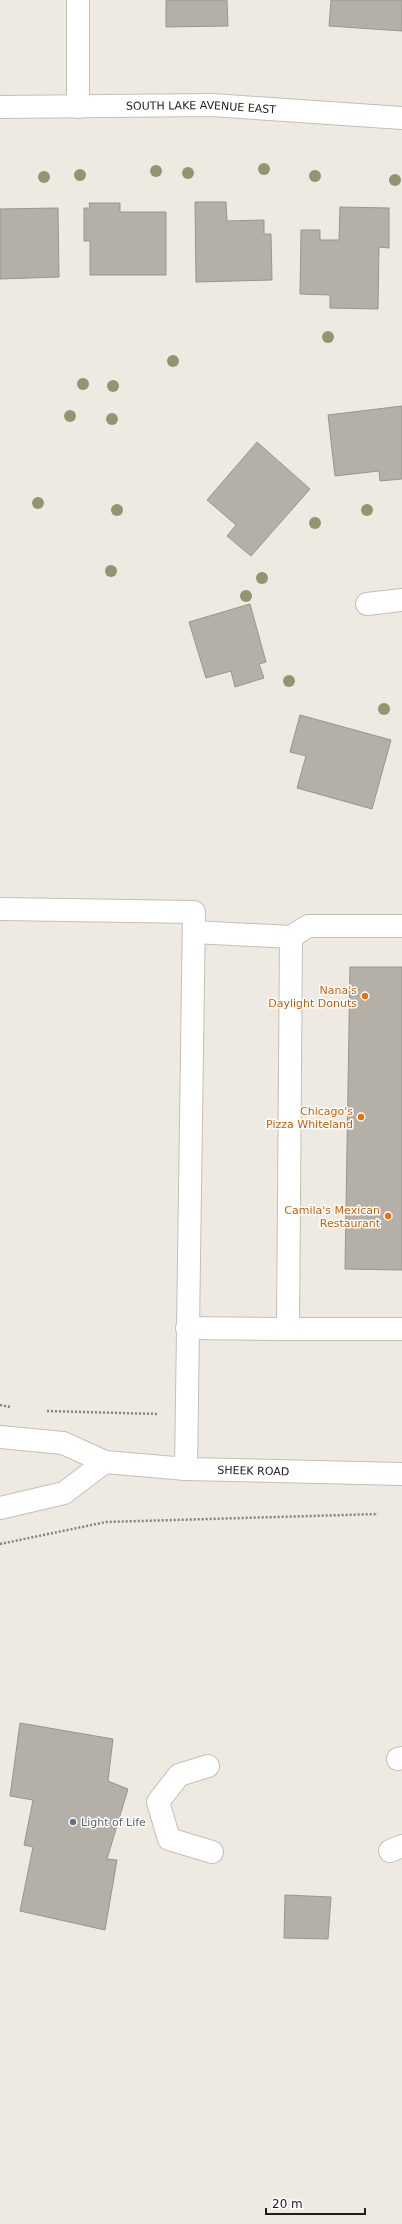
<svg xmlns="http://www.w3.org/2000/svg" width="402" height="2224" viewBox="0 0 402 2224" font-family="'DejaVu Sans',sans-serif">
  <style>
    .building { fill: #b4b0a7; stroke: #99958d }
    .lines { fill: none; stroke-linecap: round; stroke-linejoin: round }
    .minor-casing { stroke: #c4bfb6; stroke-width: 24 }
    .path { stroke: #85817b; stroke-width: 2.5; stroke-dasharray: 2 2; stroke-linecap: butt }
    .minor { stroke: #fff; stroke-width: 22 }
    .tree { fill: #92956f }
    .food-dot { fill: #e8710a; stroke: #fff; stroke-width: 1.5 }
    .worship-dot { fill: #6b7280; stroke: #fff; stroke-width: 1.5 }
    .labels { text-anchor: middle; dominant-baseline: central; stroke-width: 3; stroke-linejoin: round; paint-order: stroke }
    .street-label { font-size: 11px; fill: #1f1d1a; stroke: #fff }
    .food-label { font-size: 11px; fill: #c56008; stroke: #fff; text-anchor: end }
    .worship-label { font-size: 11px; fill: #5b616d; stroke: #fff; text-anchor: start }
  </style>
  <rect width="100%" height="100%" fill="#efeae1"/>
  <path class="building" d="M166 0H227L228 26 166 27Z
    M331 0H402V31L329 26Z
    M195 202H226L227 221 264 220V234H271L272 280 196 282Z
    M89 203H120V212H166V275H90V241H84V208H90Z
    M340 207 389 208V248L379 247 378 309 330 308V295L300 294 301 230H320V240H339Z
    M58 208 59 277 0 279V209Z
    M402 406V479L380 481 379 471 335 476 328 415Z
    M257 442 310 489 251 556 227 536 236 525 207 500Z
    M250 604 266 662 259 664 264 678 235 687 231 671 206 678 189 622Z
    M300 715 391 740 372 809 297 788 306 756 290 752Z
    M350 967H402V1270L345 1269Z
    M20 1723 113 1739 108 1781 128 1789 107 1859 117 1860 105 1930 20 1911 33 1847 24 1845 33 1800 10 1796Z
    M285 1895 331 1897 328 1939 284 1938Z"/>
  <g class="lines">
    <defs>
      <g id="minor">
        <path d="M78 0V107"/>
        <path id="s1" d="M0 107 212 105 402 118"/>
        <path d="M367 604 402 600"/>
        <path d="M0 909 194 912 186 1469"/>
        <path d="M291 937 308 926H402"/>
        <path d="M187 1328 288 1329 291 937 194 932"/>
        <path d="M288 1329H402"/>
        <path id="s2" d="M0 1437 63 1443 105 1462 186 1469 402 1474"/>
        <path d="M0 1508 64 1493 105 1462"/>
        <path d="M398 1759 402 1758"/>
        <path d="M208 1766 179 1775 158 1802 169 1839 212 1852"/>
        <path d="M390 1851 402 1846"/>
      </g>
    </defs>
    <use href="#minor" class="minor-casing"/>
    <path class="path" d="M0 1405 10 1407
      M47 1411 158 1414
      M0 1544 106 1522 378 1514"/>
    <use href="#minor" class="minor"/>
  </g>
  <g class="tree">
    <circle cx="264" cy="169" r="6"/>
    <circle cx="156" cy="171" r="6"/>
    <circle cx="188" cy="173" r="6"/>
    <circle cx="80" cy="175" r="6"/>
    <circle cx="315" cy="176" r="6"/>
    <circle cx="44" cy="177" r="6"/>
    <circle cx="395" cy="180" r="6"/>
    <circle cx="328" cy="337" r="6"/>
    <circle cx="173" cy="361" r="6"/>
    <circle cx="83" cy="384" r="6"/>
    <circle cx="113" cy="386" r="6"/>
    <circle cx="70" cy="416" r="6"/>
    <circle cx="112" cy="419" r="6"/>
    <circle cx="38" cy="503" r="6"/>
    <circle cx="117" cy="510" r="6"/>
    <circle cx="367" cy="510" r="6"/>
    <circle cx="315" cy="523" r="6"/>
    <circle cx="111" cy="571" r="6"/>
    <circle cx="262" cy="578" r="6"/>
    <circle cx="246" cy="596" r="6"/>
    <circle cx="289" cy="681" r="6"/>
    <circle cx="384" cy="709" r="6"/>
  </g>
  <g class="food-dot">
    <circle cx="365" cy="996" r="4"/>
    <circle cx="361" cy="1117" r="4"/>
    <circle cx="388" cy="1216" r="4"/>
  </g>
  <circle class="worship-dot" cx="73" cy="1822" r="4"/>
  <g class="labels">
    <g class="street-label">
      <text stroke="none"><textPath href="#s1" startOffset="201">SOUTH LAKE AVENUE EAST</textPath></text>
      <text stroke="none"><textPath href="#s2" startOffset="258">SHEEK ROAD</textPath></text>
    </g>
    <g class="food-label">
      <text x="357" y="990">Nana's<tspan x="357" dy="13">Daylight Donuts</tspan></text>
      <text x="353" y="1111">Chicago's<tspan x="353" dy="13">Pizza Whiteland</tspan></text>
      <text x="380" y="1210">Camila's Mexican<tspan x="380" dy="13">Restaurant</tspan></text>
    </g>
    <g class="worship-label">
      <text x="81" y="1822">Light of Life</text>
    </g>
  </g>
  <path d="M266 2208v6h99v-6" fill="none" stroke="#1f1d1a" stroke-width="2"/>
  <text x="272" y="2208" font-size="12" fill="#1f1d1a" stroke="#ffffff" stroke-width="3" paint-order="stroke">20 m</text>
</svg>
